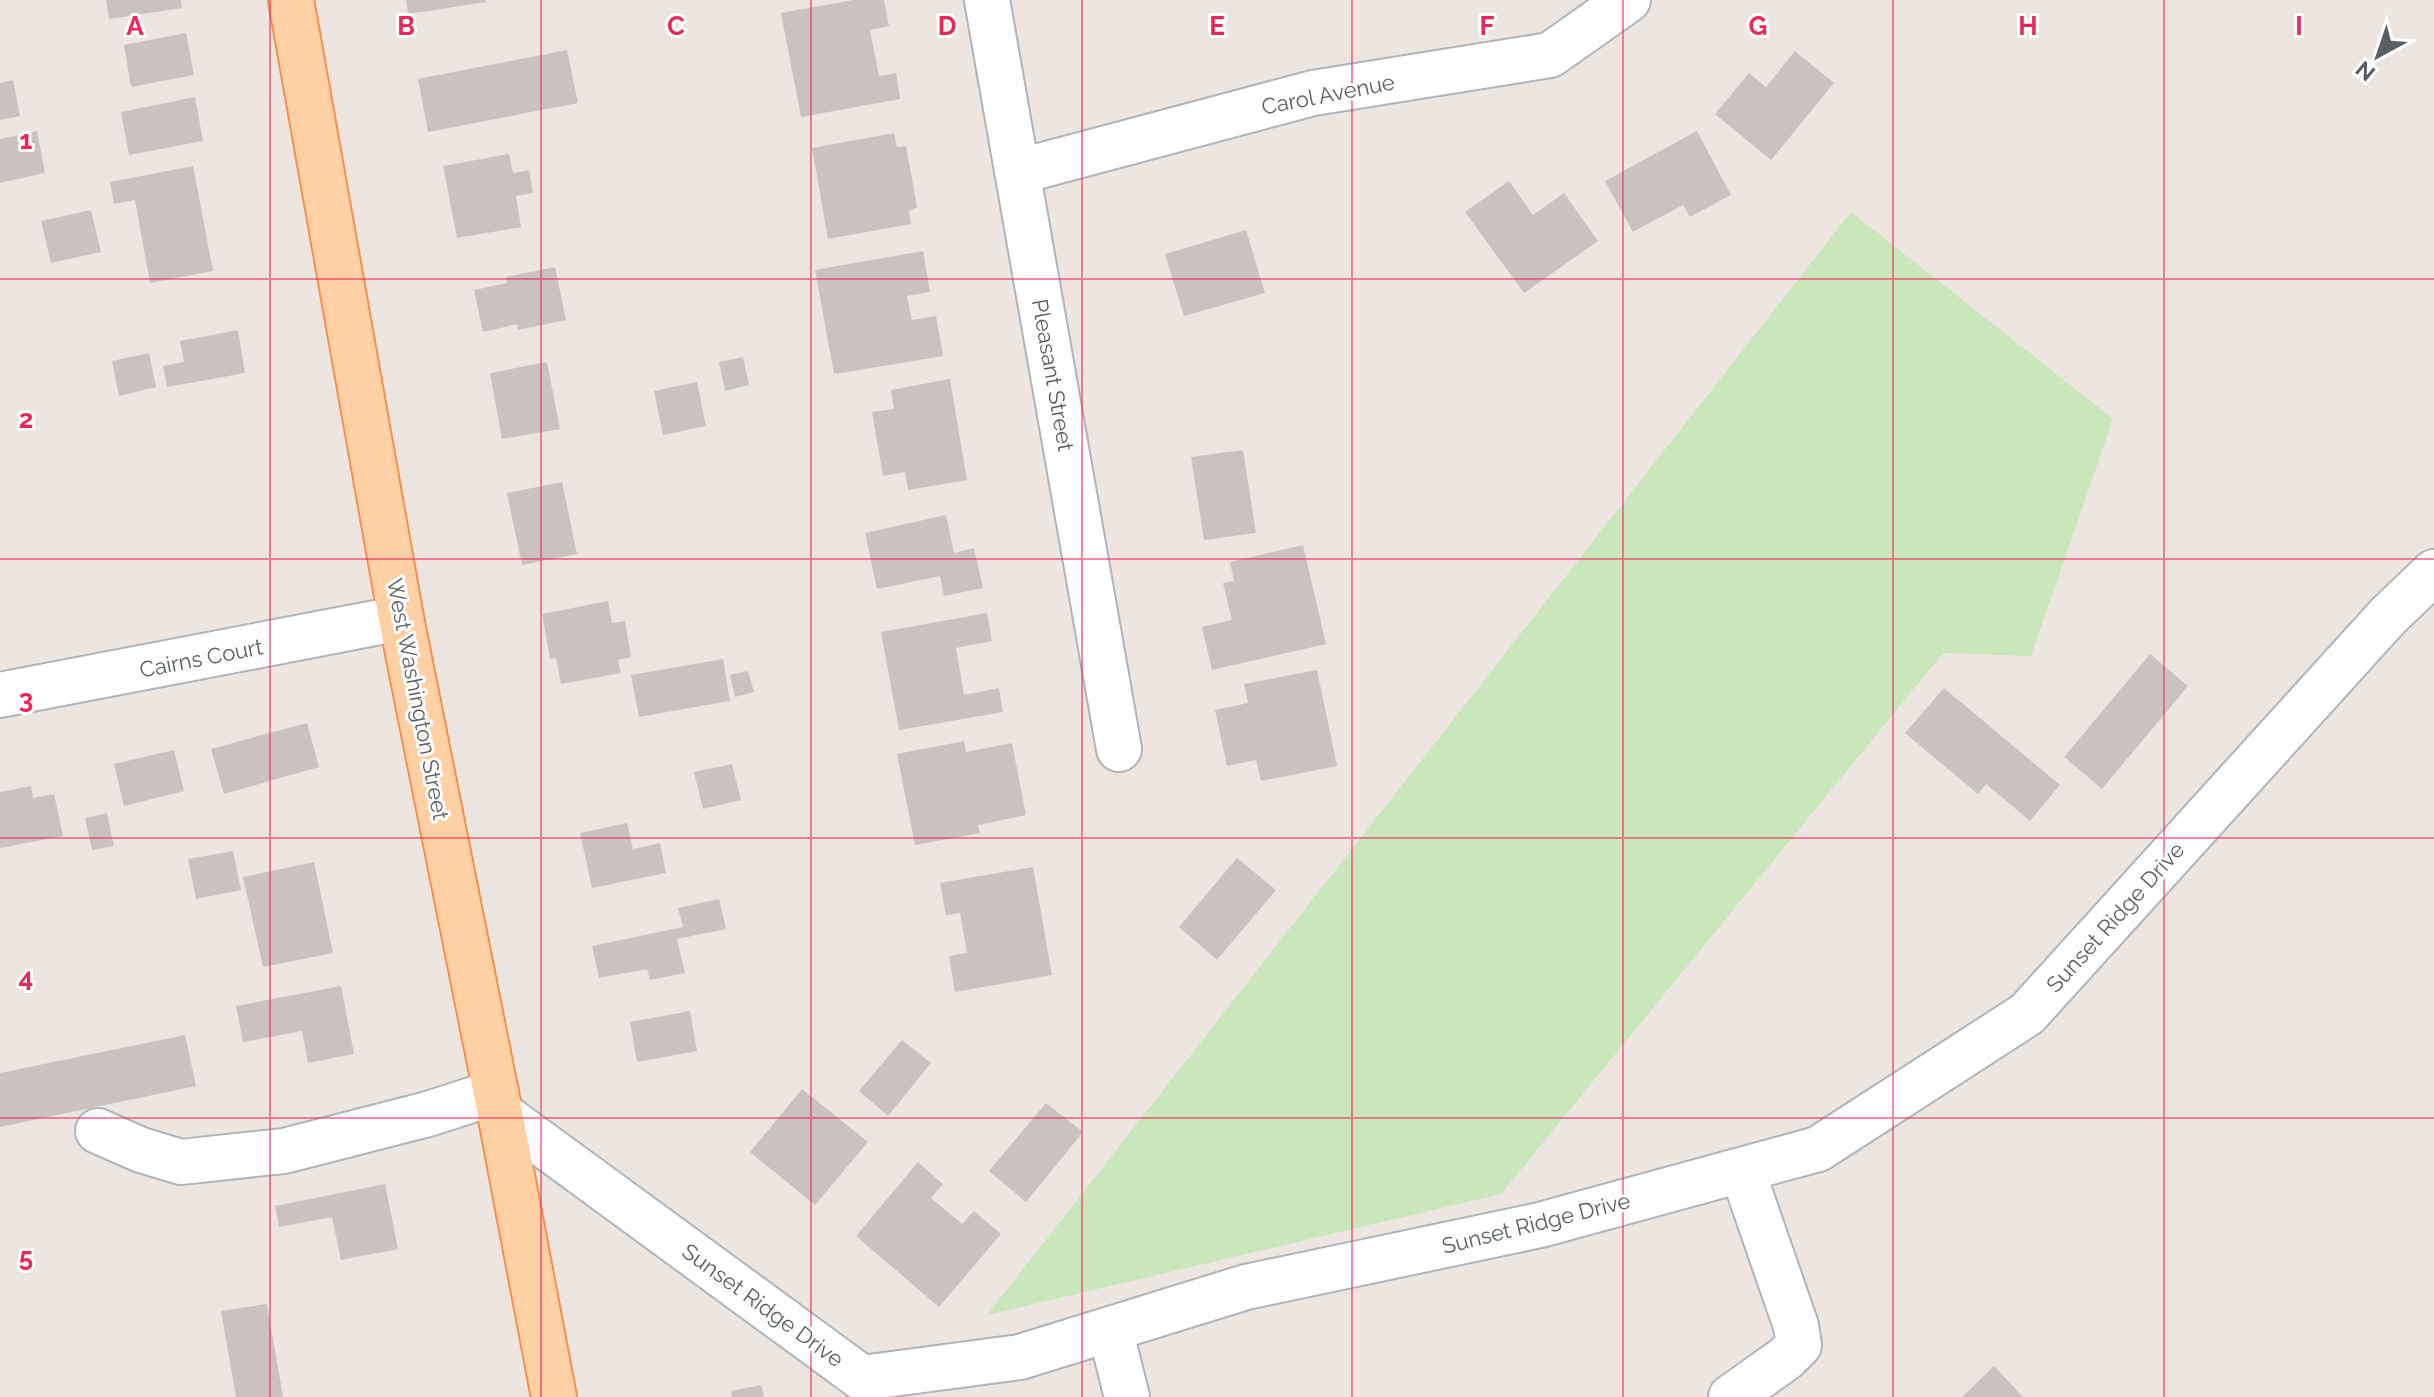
<svg xmlns="http://www.w3.org/2000/svg" width="2434" height="1397" viewBox="0 0 2434 1397" font-family="Raleway,sans-serif">
  <style>
    .green { fill: #cae6bb }
    .building { fill: #c9c2bf }
    .lines { fill: none; stroke-linecap: round; stroke-linejoin: round }
    .minor-casing { stroke: #aeb4b7; stroke-width: 48 }
    .major-casing { stroke: #f68e50; stroke-width: 48 }
    .minor { stroke: #fff; stroke-width: 44 }
    .major { stroke: #ffd0a3; stroke-width: 44 }
    .grid { fill: none; stroke: #ee255b; stroke-width: 2; stroke-opacity: 0.55 }
    .labels { text-anchor: middle; dominant-baseline: central; stroke-width: 6; stroke-linejoin: round; paint-order: stroke }
    .street-label { font-size: 22px; fill: #596062; stroke: #fff }
    .grid-label { font-size: 26px; text-anchor: middle; font-weight: bold; fill: #ee255b; stroke: #fff; stroke-width: 6; stroke-linejoin: round; paint-order: stroke }
  </style>
  <rect width="100%" height="100%" fill="#ede6e0"/>
  <path class="green" d="M1851 212 2113 419 2031 656 1943 653 1501 1194 987 1315Z"/>
  <path class="building" d="M106 0H181L182 8 109 19Z
    M406 0H486V2L408 14Z
    M853 0H884L889 26 870 30 879 76 896 73 900 99 801 117 781 13Z
    M186 33 194 75 131 87 124 45Z
    M567 50 578 103 428 132 418 79Z
    M1795 51 1834 83 1771 160 1715 114 1749 73 1766 87Z
    M13 80 20 116 0 120V83Z
    M195 97 203 141 129 155 121 112Z
    M37 131 45 173 0 183V139Z
    M1697 131 1731 195 1690 217 1683 205 1633 232 1605 181Z
    M894 133 897 147 906 146 917 207 909 211 911 224 828 239 812 148Z
    M509 154 513 173 529 170 533 193 516 196 521 227 457 238 443 166Z
    M193 166 213 271 150 283 135 200 114 204 110 182Z
    M1509 181 1533 215 1564 193 1598 241 1524 293 1465 212Z
    M91 210 101 252 51 263 41 221Z
    M1246 230 1265 293 1184 316 1165 254Z
    M923 251 930 292 907 296 912 320 936 316 943 356 834 374 815 270Z
    M555 267 566 320 518 330 517 324 483 332 474 290 507 283 506 277Z
    M238 330 245 373 167 387 163 366 184 362 180 341Z
    M149 353 156 387 119 396 112 361Z
    M743 357 749 385 725 391 719 362Z
    M547 362 560 429 502 439 490 373Z
    M950 379 967 480 908 490 905 472 883 476 872 412 894 409 891 390Z
    M697 382 706 426 663 435 654 391Z
    M1243 450 1256 533 1204 540 1191 457Z
    M562 482 577 554 522 565 507 493Z
    M946 515 954 553 974 548 983 588 944 596 940 576 877 589 865 533Z
    M1303 545 1326 644 1212 670 1202 627 1232 620 1223 583 1234 581 1230 562Z
    M608 601 612 623 625 621 631 657 618 660 621 673 561 684 556 658 550 659 542 614Z
    M987 613 992 641 956 648 964 695 999 688 1003 712 899 730 881 632Z
    M2150 654 2188 686 2102 789 2064 757Z
    M723 659 730 701 639 717 631 675Z
    M1317 670 1337 766 1261 781 1256 760 1227 766 1215 710 1248 703 1244 684Z
    M748 671 754 692 735 697 730 675Z
    M1944 688 2060 785 2030 821 1986 784 1978 794 1905 733Z
    M307 723 319 767 224 794 211 749Z
    M964 741 966 752 1012 743 1026 815 978 825 980 833 915 845 897 754Z
    M174 750 184 791 124 806 114 764Z
    M732 764 741 800 703 809 694 772Z
    M31 786 33 798 54 794 63 836 0 848V792Z
    M107 813 114 846 92 850 85 818Z
    M627 823 633 849 660 843 666 873 592 888 580 833Z
    M233 851 241 890 196 899 188 859Z
    M1237 858 1276 890 1217 960 1179 927Z
    M314 862 333 953 263 967 243 877Z
    M1033 867 1052 975 955 992 949 956 967 953 960 913 946 915 940 883Z
    M719 899 726 929 677 939 685 973 650 980 647 969 599 978 592 946 683 927 678 908Z
    M341 986 354 1054 308 1063 302 1031 243 1042 236 1006Z
    M690 1011 697 1051 637 1062 630 1022Z
    M185 1035 196 1086 0 1127V1073Z
    M902 1040 931 1063 888 1116 859 1091Z
    M802 1089 868 1142 815 1205 750 1152Z
    M1046 1103 1083 1132 1026 1202 989 1171Z
    M918 1162 943 1184 931 1198 962 1224 974 1211 1001 1234 939 1307 856 1236Z
    M385 1184 398 1249 341 1260 332 1217 279 1227 275 1206Z
    M267 1304 283 1397H236L221 1311Z
    M1994 1366 2023 1397H1962Z
    M761 1385 764 1397H732L731 1391Z"/>
  <g class="lines">
    <defs>
      <path id="minor" d="M987 0 1119 749
        M1017 172 1313 93 1550 55 1628 0
        M0 695 401 618
        M500 1113 862 1378 1020 1357 1246 1287 1540 1225 1818 1149 2027 1014 2388 616 2434 572
        M98 1131 141 1150 181 1162 284 1151 428 1114 496 1092
        M1110 1329 1127 1397
        M1731 1397 1786 1358 1799 1345 1796 1326 1742 1170"/>
      <path id="major" d="M291 0 401 618 500 1113 554 1397"/>
    </defs>
    <use href="#minor" class="minor-casing"/>
    <use href="#major" class="major-casing"/>
    <use href="#minor" class="minor"/>
    <use href="#major" class="major"/>
  </g>
  <path class="grid" d="M270 0V1397M541 0V1397M811 0V1397M1082 0V1397M1352 0V1397M1623 0V1397M1893 0V1397M2164 0V1397M0 279H2434M0 559H2434M0 838H2434M0 1118H2434"/>
  <g class="labels">
    <g class="street-label">
      <text transform="translate(1328 94) rotate(-11)">Carol Avenue</text>
      <text transform="translate(1053 375) rotate(80)">Pleasant Street</text>
      <text transform="translate(201 658) rotate(-11)">Cairns Court</text>
      <text transform="translate(418 699) rotate(79)">West Washington Street</text>
      <text transform="translate(2115 917) rotate(-48)">Sunset Ridge Drive</text>
      <text transform="translate(1536 1223) rotate(-14)">Sunset Ridge Drive</text>
      <text transform="translate(763 1305) rotate(36)">Sunset Ridge Drive</text>
    </g>
  </g>
  <g class="grid-label">
    <text x="135" y="35">A</text>
    <text x="406" y="35">B</text>
    <text x="676" y="35">C</text>
    <text x="947" y="35">D</text>
    <text x="1217" y="35">E</text>
    <text x="1487" y="35">F</text>
    <text x="1758" y="35">G</text>
    <text x="2028" y="35">H</text>
    <text x="2299" y="35">I</text>
    <text x="26" y="149">1</text>
    <text x="26" y="428">2</text>
    <text x="26" y="708">3</text>
    <text x="26" y="987">4</text>
    <text x="26" y="1266">5</text>
  </g>
  <g transform="translate(2378 56) rotate(220)" stroke="#ffffff" stroke-width="6" paint-order="stroke">
  <path d="M0-6L14 30L0 20L-14 30Z" fill="#596062"/>
  <text y="-12" font-size="22" font-weight="bold" text-anchor="middle" fill="#596062">N</text>
  </g>
</svg>
